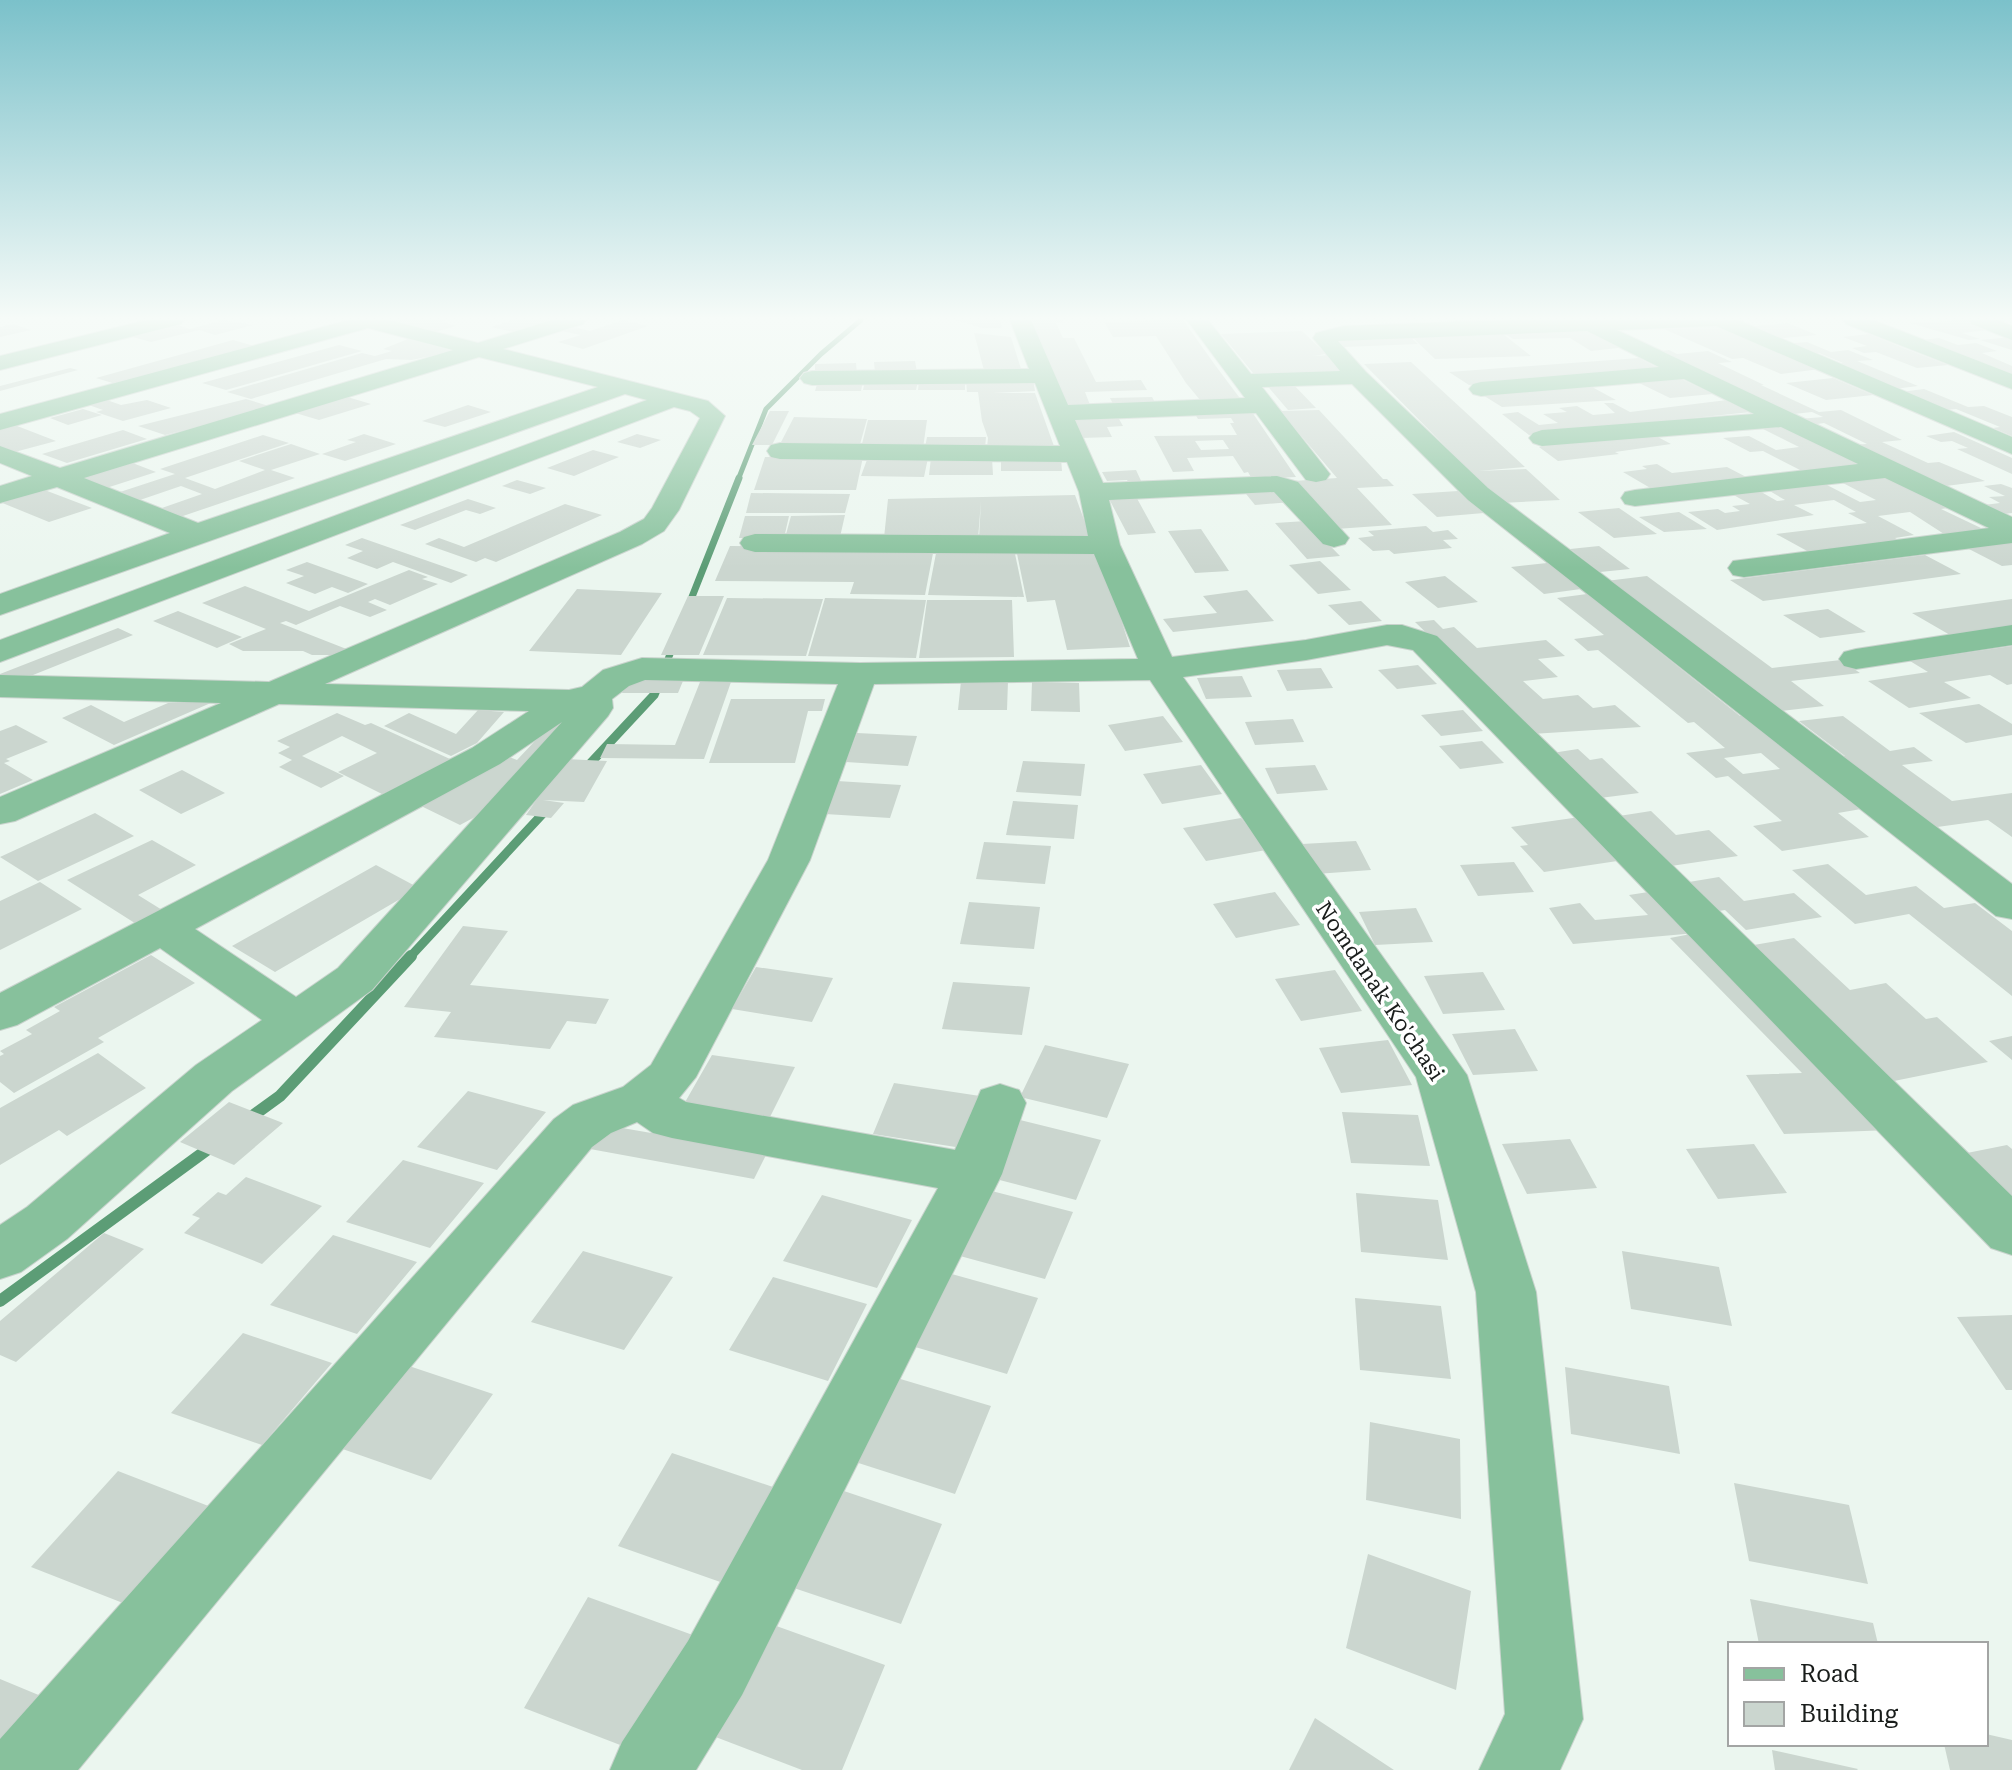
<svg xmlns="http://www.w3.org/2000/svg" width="2012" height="1770" viewBox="0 0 2012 1770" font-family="'Roboto Serif',serif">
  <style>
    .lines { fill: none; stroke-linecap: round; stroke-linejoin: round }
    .stream-far3 { stroke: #5c9d76; stroke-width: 5 }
    .stream-far2 { stroke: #5c9d76; stroke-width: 7 }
    .stream-far1 { stroke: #5c9d76; stroke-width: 9 }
    .stream { stroke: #5c9d76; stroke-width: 12 }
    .building { fill: #cbd6cf; fill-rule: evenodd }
    .minor-casing { stroke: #c9d3cd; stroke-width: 2 }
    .minor { fill: #87c19c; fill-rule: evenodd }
    .labels { text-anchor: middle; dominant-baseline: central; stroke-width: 7; stroke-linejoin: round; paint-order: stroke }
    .street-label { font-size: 22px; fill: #191d1b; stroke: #fff }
  </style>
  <rect width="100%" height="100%" fill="#ebf6ef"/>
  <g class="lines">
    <path class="stream-far3" d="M738 480 766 409 821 354 861 320"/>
    <path class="stream-far2" d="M688 607 739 478
      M657 687 674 644"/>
    <path class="stream-far1" d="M585 769 654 695 658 685
      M409 958 549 807"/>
    <path class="stream" d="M247 1120 280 1096 411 956
      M0 1301 215 1144"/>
  </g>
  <path class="building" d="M223 320 253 325 215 335 199 330 151 342 129 336 175 324 190 329Z
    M390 320H446L443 322 456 326 428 334 383 322Z
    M513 320H552L514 332 491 327Z
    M623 320 648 326 583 349 558 342 581 335 557 330 569 326 590 331Z
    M956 320H1000L1002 328H982Z
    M1026 320H1063V323H1056L1063 338H1074L1096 382 1141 380 1147 390 1085 392 1090 405 1064 406Z
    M1183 320 1215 365 1245 405 1205 406 1186 383 1156 336 1113 337 1104 322Z
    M1967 320 1996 329 1962 333 1980 339 1969 340 1910 323Z
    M1788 323 1817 335 1773 339 1745 327Z
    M13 324 31 330 0 337V327Z
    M1715 326 1739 336 1820 369 1781 374 1743 358 1732 359 1664 329Z
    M1302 331 1326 354 1313 356 1330 355 1349 376 1258 379 1221 334Z
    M1592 331 1627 347 1591 351 1570 338 1513 339 1504 333Z
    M974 333 1011 337 1022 372 985 374Z
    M1503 334 1531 356 1435 359 1411 336Z
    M1869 334 1906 349 1948 365 1917 368 1876 352 1864 353 1852 348 1867 346 1843 337Z
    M1408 335 1418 344 1344 347 1335 338Z
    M2012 337V350L1980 340Z
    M1939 338 1958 345 1976 343 1997 351 1982 353 2012 366V379L1913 341Z
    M408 339 454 351 412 360 386 359 251 399 227 392 362 353 375 356 392 351 383 349Z
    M233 340 258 347 119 385 96 378Z
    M1807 342 1831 352 1848 350 1873 360 1857 361 1918 386 1886 390 1826 364 1843 363 1819 353 1805 354 1782 344Z
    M339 345 362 351 226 390 202 383Z
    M1669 350 1677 354 1708 351 1732 362 1718 363 1764 385H1761L1819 412 1841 410 1902 440 1882 442 1928 463 1939 462 1985 481 1938 487 1849 445 1867 444 1824 423 1810 425 1799 419 1823 417 1812 412 1785 415 1654 352Z
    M1639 358 1662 370 1469 385 1449 372Z
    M915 361 917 372 875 373 874 362Z
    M1411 362 1525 467 1478 471 1526 469 1560 500 1501 503 1364 364Z
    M856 363 857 374 815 375V364Z
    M70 368 78 370 0 391V386Z
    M1675 376 1713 394 1670 398 1633 380Z
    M1833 378 1873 395 1826 400 1786 383Z
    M1033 379 1035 391 993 393H1035L1055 449 987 448 988 438 982 421 978 392H967L966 380Z
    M965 380V390H918L919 381Z
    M818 381H863L861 391H815Z
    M865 381H918L916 390H863Z
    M1290 381 1316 408 1288 410 1264 382Z
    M1552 387 1558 390 1592 387 1616 400 1502 407 1481 394Z
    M1924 389 1968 407 1984 406 2012 417V436L1993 428 2000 427 1956 409 1935 411 1893 393Z
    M344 396 371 404 319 420 292 412Z
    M1152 397 1156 404 1114 406 1110 398Z
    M104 399 121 405 147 400 171 408 123 421 96 412 103 410 86 404Z
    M246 399 272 407 165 435 138 426Z
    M1727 400 1751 412 1529 435 1502 414 1518 412 1539 425 1558 423 1543 414 1567 412 1559 408 1577 406 1593 415 1615 413 1604 403H1613L1630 412Z
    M468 405 491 412 445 427 422 421Z
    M83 409 102 415 68 425 50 418Z
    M1319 410 1383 479H1387L1394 486 1357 488 1392 525 1336 529 1294 481 1337 478 1280 411Z
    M770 411H789L772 445H752Z
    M1252 412 1296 477 1252 479 1248 472 1244 473 1233 456 1187 458 1194 471 1173 472 1154 436 1237 435 1230 423H1234L1231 418 1198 419 1195 414ZM1223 440 1229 449 1201 450 1195 441Z
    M794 417 867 419 859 448 779 446Z
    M1119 419 1123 426 1107 427 1112 437 1081 438 1074 420Z
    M868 420H927L923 448H861Z
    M12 424 56 441 11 453 0 449V428Z
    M1780 425 1863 465 1804 472 1763 451 1750 452 1723 438 1749 436 1776 450 1799 447 1759 427Z
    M123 430 147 439 67 463 42 454Z
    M1954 432 2012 458V474L1957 449 1968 448 1952 441 1941 442 1926 436Z
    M364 434 396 444 345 461 322 454 356 442 347 440Z
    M637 434 661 440 640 448 617 442Z
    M263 435 289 443 185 478 215 489 265 470 239 461 291 444 320 454 271 470 295 478 180 517 159 509 202 494 181 486 140 500 120 492 175 474 160 469Z
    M1654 435 1671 444 1615 452 1619 454 1558 461 1539 447Z
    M927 437H986L985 448H925Z
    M593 450 619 457 574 476 547 468Z
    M765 457H863L856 490H754Z
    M868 457 928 458 924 477 861 476Z
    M931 458H992L993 475H929Z
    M1001 458H1061L1062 471H1001Z
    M130 462 156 472 97 491 72 481Z
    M1657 464 1672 473 1727 467 1752 480 1652 489 1623 472 1647 469 1642 466Z
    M1136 470 1143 485H1130L1127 480 1107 481 1102 472Z
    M1883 476 1948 508 1941 509 1983 529 1944 534 1910 512 1878 516 1914 535 1895 538 1901 541 1809 552 1776 534 1867 523 1848 513 1856 512 1834 500 1794 505 1814 515 1717 530 1688 512 1718 509 1725 513 1740 511 1732 506 1750 504 1728 492 1756 489 1777 501 1785 500 1768 490 1825 484 1860 502 1876 500 1839 481Z
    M517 480 546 488 530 494 502 486Z
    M2001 484 2012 488V513L1996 515 1976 506 2000 503 1989 497 2005 496 1984 486Z
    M1278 486 1292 502 1255 505 1242 489Z
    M42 489 92 508 49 522 0 502Z
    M1458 491 1484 513 1437 517 1412 494Z
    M751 493 850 494 845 513H746Z
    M1134 493 1156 533 1128 535 1107 495Z
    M1075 495 1091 539H979L981 501 978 539 884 538 888 499Z
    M468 499 496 508 480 514 466 510 415 530 400 525Z
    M565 504 602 515 496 562 485 558 476 562 425 544 439 538 464 547Z
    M1619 508 1657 534 1614 538 1578 512Z
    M1679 512 1707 529 1664 532 1639 517Z
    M845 515 840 537 785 538 791 516Z
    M745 516H789L784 538H739Z
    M1306 521 1340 556 1307 559 1275 523Z
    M1426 526 1433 532 1448 530 1458 539 1443 540 1452 548 1394 554 1389 550 1373 551 1358 538 1374 536 1368 531Z
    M1201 529 1229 571 1195 573 1168 531Z
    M362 538 468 575 451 583 393 562 377 569 347 558 363 551 345 545Z
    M2012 542V565L2002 566 1967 548Z
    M730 546 934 548 925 595 850 594 854 582 715 581Z
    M1599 546 1630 569 1600 572 1570 549Z
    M937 548 1014 549 1024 597 928 595Z
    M1016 549 1098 550 1130 647 1067 650 1055 600 1027 602Z
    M1925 555 1961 574 1763 601 1730 580Z
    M1320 561 1351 590 1318 594 1289 565Z
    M307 562 368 584 348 593 332 587 315 594 286 583 304 576 286 570Z
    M1547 563 1581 589 1544 594 1511 567Z
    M409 570 428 577 422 579 438 584 390 605 375 599 368 602 387 610 370 617 340 606 296 625 286 621 280 623 349 650 337 655H312L303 651H243L229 644 266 629 202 603 245 586 309 611Z
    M1445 576 1478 602 1438 608 1405 582Z
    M1647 576 1772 668 1841 660 1860 673 1791 681 1824 706 1781 711 1606 581Z
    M577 589 662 593 621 655 529 651Z
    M1247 590 1274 621 1173 632 1163 619 1217 613 1203 596Z
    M1587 594 1740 716H1744L1867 808 1838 813 1869 837 1782 851 1753 826 1782 821 1728 776 1716 778 1686 753 1725 748 1694 722 1688 723 1598 650 1588 651 1574 639 1604 635 1557 598ZM1761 753 1780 769 1743 774 1724 758Z
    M688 596H724L699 655H661Z
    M727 598 823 599 806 656 703 655Z
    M825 598 926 600 916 658 808 656Z
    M2012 599V626L1950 635 1912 613Z
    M927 600H1012L1014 657 919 658Z
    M1361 601 1382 621 1349 625 1328 605Z
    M1828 609 1866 632 1820 638 1783 615Z
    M178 611 242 637 217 648 153 621Z
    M1434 620 1443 629 1454 627 1477 648 1546 640 1565 656 1538 659 1558 677 1523 681 1543 699 1578 695 1593 708 1615 705 1641 727 1532 734 1415 622Z
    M118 628 133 635 18 681H0V674Z
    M2012 646V684L2007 685 1990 675 1944 682 1971 698 1909 708 1868 681 1928 672 1910 661Z
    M1418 665 1437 684 1397 689 1378 670Z
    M1321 668 1333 688 1287 691 1277 670Z
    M1242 676 1252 697 1206 699 1197 678Z
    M627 681H683L678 693H622Z
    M961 681H1008L1007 710H958Z
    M700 682H731L704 759 600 758 607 744 675 745Z
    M1032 682 1079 683 1080 712 1031 711Z
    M731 699H825L822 711H808L795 763H709Z
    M213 702 114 745 62 718 91 705 124 722 168 703Z
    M1979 704 2012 724V735L1966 743 1919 713Z
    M478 710 504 712 477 743 451 756 384 726 409 713 456 734Z
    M582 710 501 803 460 825 419 805 507 756 517 760 549 726Z
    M1463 710 1483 731 1441 736 1421 715Z
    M337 713 365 725 371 723 450 759 382 794 338 772 377 753 342 736 302 756 344 776 321 788 279 767 292 760 278 753 290 747 277 741Z
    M1163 716 1183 742 1125 751 1108 725Z
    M1843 716 1890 751 1914 747 1933 761 1902 765 1952 801 2012 793V837L1988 820 1930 828 1838 757 1845 756 1799 721Z
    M1293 719 1304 742 1255 745 1245 722Z
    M16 725 48 742 6 759 10 761 4 763 33 780 0 794V731Z
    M857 733 917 736 908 766 846 762Z
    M1482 741 1504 763 1460 769 1439 746Z
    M1578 749 1590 760 1602 758 1639 793 1600 798 1552 753Z
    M565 759 607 761 584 802 543 800 564 803 551 818 526 815Z
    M1023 761 1085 764 1081 796 1016 792Z
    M1201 765 1222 794 1162 804 1143 774Z
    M1315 765 1328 790 1277 794 1265 768Z
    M182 770 225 793 181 814 139 790Z
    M837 781 901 785 890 818 825 814Z
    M1013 801 1078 805 1074 839 1006 835Z
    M1651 811 1676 835 1709 830 1738 856 1671 866 1619 816Z
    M95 813 134 836 38 881 0 857Z
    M1580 817 1624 860 1544 872 1520 846 1528 845 1511 827Z
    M1241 818 1266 850 1206 861 1183 828Z
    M152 840 196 865 138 895 167 913 141 927 67 880Z
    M1356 841 1371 870 1316 874 1302 844Z
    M984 842 1051 846 1045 884 976 879Z
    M1514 862 1534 892 1478 896 1460 865Z
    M1828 864 1866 895 1916 886 1944 908 1975 903 2012 931V996L1909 914 1855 924 1792 870Z
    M376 865 419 888 275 972 232 946Z
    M1719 877 1744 901 1794 893 1822 917 1746 930 1725 910 1713 912 1683 883Z
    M40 882 82 909 0 950V901Z
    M1655 891 1891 1130 1784 1134 1746 1075 1802 1073 1670 938 1696 933 1573 944 1549 908 1580 903 1595 920 1648 915 1629 895Z
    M1275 892 1300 925 1236 938 1213 904Z
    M969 902 1040 907 1034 949 960 944Z
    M1416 908 1433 942 1375 945 1359 912Z
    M463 926 508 931 470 985 609 999 596 1024 567 1021 550 1049 434 1037 451 1012 404 1007Z
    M1794 938 1850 990 1886 983 1926 1019 1937 1017 1988 1062 1894 1081 1748 946Z
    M151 955 195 983 98 1038 104 1042 14 1093 0 1082V1056L4 1054 0 1051 32 1034 26 1030 60 1011 54 1007Z
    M756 967 833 978 812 1022 732 1009Z
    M1335 970 1362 1011 1301 1021 1275 979Z
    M1483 972 1505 1010 1443 1014 1424 976Z
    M953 982 1030 987 1022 1035 942 1029Z
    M1515 1029 1538 1071 1473 1075 1452 1034Z
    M2012 1036V1060L1989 1041Z
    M1388 1040 1412 1085 1341 1093 1319 1048Z
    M1045 1045 1129 1064 1107 1118 1020 1097Z
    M98 1053 146 1088 67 1136 59 1130 0 1165V1108Z
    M712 1055 795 1067 770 1117 684 1104Z
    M894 1083 980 1096 962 1148 873 1134Z
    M468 1091 546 1112 497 1170 417 1147Z
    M229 1102 283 1123 234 1165 180 1142Z
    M1342 1112 1418 1115 1430 1166 1351 1163Z
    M1012 1118 1101 1140 1076 1200 984 1176Z
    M605 1125 767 1153 754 1179 590 1149Z
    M1570 1139 1597 1188 1527 1194 1502 1144Z
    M1754 1144 1787 1193 1718 1199 1686 1149Z
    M2007 1145 2012 1149V1201L1962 1154Z
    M403 1160 484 1183 430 1248 346 1222Z
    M246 1177 322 1206 262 1264 184 1233 200 1218 192 1215 218 1192 226 1195Z
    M980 1188 1073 1212 1045 1279 949 1253Z
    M1356 1193 1438 1200 1448 1260 1361 1252Z
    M822 1195 912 1220 877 1288 783 1261Z
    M104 1233 144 1249 16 1362 0 1355V1321Z
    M333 1235 417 1262 357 1334 270 1305Z
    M583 1251 673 1277 624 1350 531 1322Z
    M1622 1251 1719 1267 1732 1326 1631 1309Z
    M941 1271 1038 1298 1007 1374 905 1344Z
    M773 1277 867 1304 828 1381 729 1350Z
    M1355 1298 1441 1306 1451 1379 1360 1370Z
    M2012 1315V1390H2006L1957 1317Z
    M243 1333 332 1363 262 1445 171 1413Z
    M400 1363 493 1394 431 1480 334 1446Z
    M1565 1367 1669 1386 1680 1454 1571 1434Z
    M887 1375 991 1406 955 1494 846 1459Z
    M1370 1422 1460 1439 1461 1519 1366 1500Z
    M672 1453 776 1488 726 1584 618 1546Z
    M118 1471 211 1507 128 1605 31 1567Z
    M1734 1483 1849 1505 1868 1584 1749 1561Z
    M832 1487 942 1524 901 1624 785 1585Z
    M1368 1554 1471 1591 1456 1690 1346 1648Z
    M588 1597 701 1638 641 1753 524 1708Z
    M1750 1599 1873 1623 1878 1644H1759Z
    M768 1623 885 1665 842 1770H802L713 1736Z
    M0 1679 41 1696 0 1744Z
    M1315 1718 1394 1770H1289Z
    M1986 1734 2012 1740V1770H1950L1944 1744H1986Z
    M1772 1750 1858 1769 1857 1770H1775Z"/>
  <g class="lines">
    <defs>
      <path id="minor" d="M147 320H184L181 324 0 370V356Z
        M349 320H389L478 343 552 320H586L583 324 503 349 708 401 725 416 679 510 664 531 642 544 325 684 569 690 582 687 603 670 642 658 860 663 1138 659 1094 554 755 552 744 549 740 543 744 537 755 534 1088 536 1079 492 1067 462 780 459 771 457 767 451 771 445 780 443 1060 446 1035 383 812 385 804 383 800 378 804 373 812 371 1029 369 1010 320H1031L1068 405 1245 398 1187 320H1208L1251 374 1340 371 1313 338 1316 333 1344 326 1507 320H1738L2012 437V454L1716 326 1617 330 2012 517V543L1744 577 1733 575 1728 568 1733 561 1989 528 1885 478 1635 506 1625 504 1621 498 1625 492 1635 490 1858 464 1781 427 1542 446 1533 443 1529 438 1533 433 1542 430 1754 414 1684 379 1481 396 1473 394 1469 389 1473 384 1481 382 1659 367 1587 331 1338 341 1366 372 1488 488 2012 884V919L1996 916 1468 500 1352 384 1262 387 1330 474 1326 480 1316 482 1306 480 1256 413 1075 420 1103 483 1277 476 1298 482 1349 538 1345 544 1334 547 1323 544 1274 492 1109 500 1120 545 1172 657 1306 640 1387 625H1402L1437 636 2012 1196V1255L1991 1248 1413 650 1387 645 1306 660 1183 677 1467 1075 1536 1292 1583 1719 1560 1770H1479L1505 1714 1476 1292 1416 1077 1150 680 874 684 810 860 696 1077 679 1098 686 1102 955 1150 981 1090 1000 1084 1019 1090 1026 1103 1002 1174 742 1695 696 1770H610L622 1742 688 1641 938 1188 672 1138 653 1133 637 1122 611 1133 592 1147 78 1770H0V1739L554 1119 573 1105 623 1087 651 1065 768 860 838 684 645 680 629 686 612 699 613 708 608 716 372 990 232 1091 67 1239 21 1272 0 1279V1225L27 1207 196 1065 262 1020 160 948 17 1025 0 1030V993L472 748 529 711 279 704 15 821 0 824V797L221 703 0 697V675L269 682 620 532 644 519 652 508 700 418 690 411 674 407 0 662V640L647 400 625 394 0 615V594L170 533 57 487 0 503V486L32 476 0 463V446L60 468 453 350 368 328 0 430V414ZM479 357 598 387 198 523 84 478ZM562 722 338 968 296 997 195 929 500 764Z
        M1843 320H1873L2012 374V389L1846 324Z
        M1969 320H1998L2012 326V340L1972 324Z
        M2012 625V645L1856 669 1844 666 1839 659 1844 652 1856 649Z"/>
    </defs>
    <use href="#minor" class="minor-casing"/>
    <use href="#minor" class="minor"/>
  </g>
  <linearGradient id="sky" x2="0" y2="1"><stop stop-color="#7bc1ca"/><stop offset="0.56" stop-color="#f6fbf8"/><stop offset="1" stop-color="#f6fbf8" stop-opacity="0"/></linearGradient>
  <rect width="2012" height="568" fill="url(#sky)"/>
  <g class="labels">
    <g class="street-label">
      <text transform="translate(1380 991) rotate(56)">Nomdanak Ko'chasi</text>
    </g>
  </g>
  <rect x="1728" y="1642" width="260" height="104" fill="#ffffff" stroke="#a3a5a4" stroke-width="2"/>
  <rect x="1744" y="1668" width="40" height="12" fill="#87c19c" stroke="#a3a5a4" stroke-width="2"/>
  <text x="1800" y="1682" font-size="24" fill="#191d1b">Road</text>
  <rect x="1744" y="1702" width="40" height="24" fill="#cbd6cf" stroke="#a3a5a4" stroke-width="2"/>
  <text x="1800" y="1722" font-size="24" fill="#191d1b">Building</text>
</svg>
